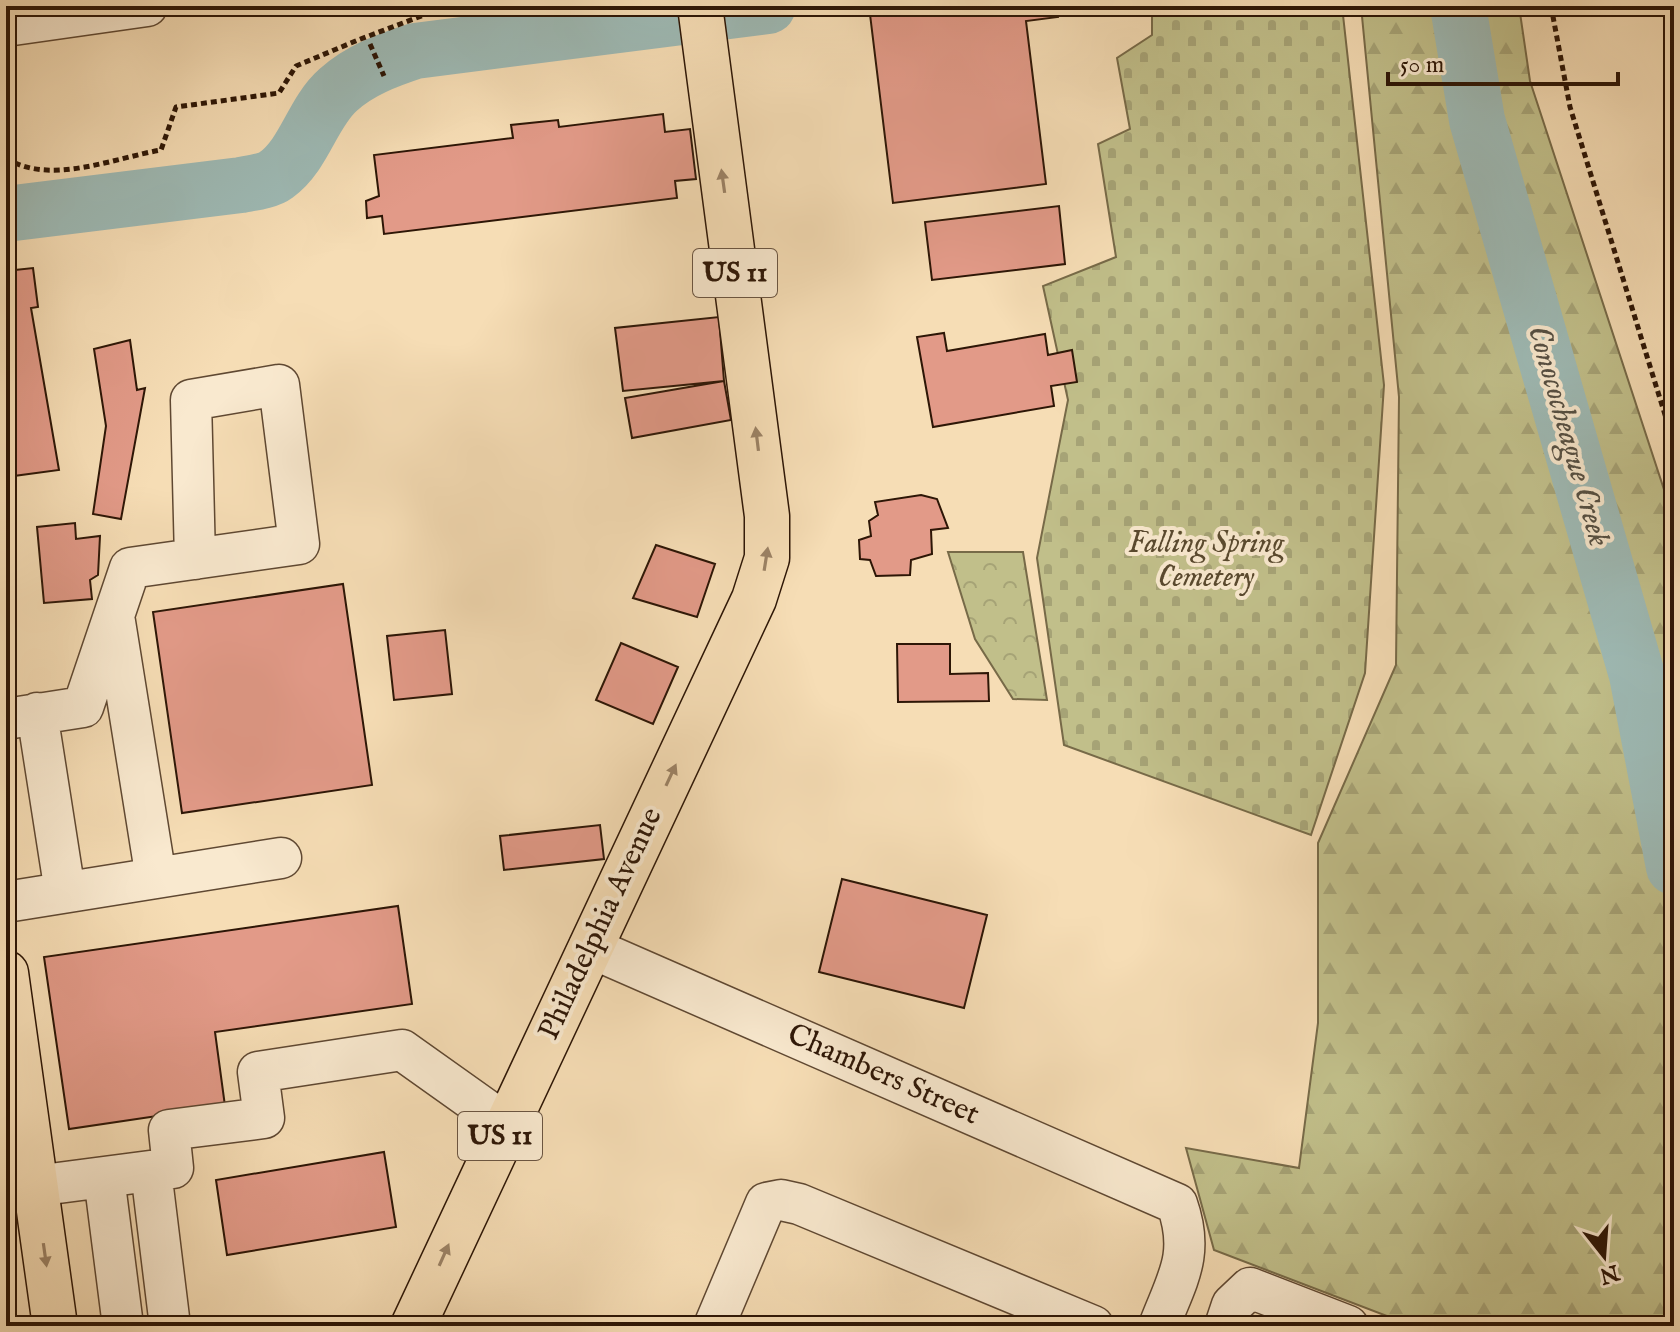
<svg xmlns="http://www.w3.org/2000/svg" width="1680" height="1332" viewBox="0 0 1680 1332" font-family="'IM FELL English',serif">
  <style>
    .forest { fill: url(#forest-firs); stroke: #776a48; stroke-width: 2 }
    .cemetery { fill: url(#cemetery-stones); stroke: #776a48; stroke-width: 2 }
    .park { fill: url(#park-crowns); stroke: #776a48; stroke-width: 2 }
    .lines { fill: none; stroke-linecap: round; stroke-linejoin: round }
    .river { stroke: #9ebab5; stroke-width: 56 }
    .building { fill: #e29a88; stroke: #2d1606; stroke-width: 2 }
    .minor-casing { stroke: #5f4832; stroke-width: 43 }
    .major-casing { stroke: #2d1606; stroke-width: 47 }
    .path { stroke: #2d1606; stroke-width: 5; stroke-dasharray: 6 4; stroke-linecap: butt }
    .minor { stroke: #f9e9cf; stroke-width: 40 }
    .major { stroke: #f6ddb5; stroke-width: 44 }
    .oneway { fill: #9c8366 }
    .labels { text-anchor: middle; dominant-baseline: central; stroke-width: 8; stroke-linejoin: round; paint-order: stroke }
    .shield { fill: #f9e9cf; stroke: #6a5542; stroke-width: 2 }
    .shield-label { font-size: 28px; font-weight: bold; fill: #2d1606 }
    .park-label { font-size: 30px; font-style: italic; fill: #59492e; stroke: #f9e9cf }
    .street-label { font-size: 30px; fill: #2d1606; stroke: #f9e9cf }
    .water-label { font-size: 32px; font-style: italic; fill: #554f43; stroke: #f9e9cf }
  </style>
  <defs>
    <pattern id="forest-firs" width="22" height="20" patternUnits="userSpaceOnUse" patternTransform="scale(2)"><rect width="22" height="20" fill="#c1bf8a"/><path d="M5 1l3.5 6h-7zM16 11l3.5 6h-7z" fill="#a6a376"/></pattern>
    <pattern id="cemetery-stones" width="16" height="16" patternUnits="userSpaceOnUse" patternTransform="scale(2)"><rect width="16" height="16" fill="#c1bf8a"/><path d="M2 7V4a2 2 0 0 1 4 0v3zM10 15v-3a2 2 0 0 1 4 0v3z" fill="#a6a376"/></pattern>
    <pattern id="park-crowns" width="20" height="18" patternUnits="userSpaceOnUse" patternTransform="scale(2)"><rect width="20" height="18" fill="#c1bf8a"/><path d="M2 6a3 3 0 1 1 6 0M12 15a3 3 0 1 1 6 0" fill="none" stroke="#a6a376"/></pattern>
  </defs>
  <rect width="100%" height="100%" fill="#f6ddb5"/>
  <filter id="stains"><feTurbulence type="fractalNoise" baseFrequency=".0025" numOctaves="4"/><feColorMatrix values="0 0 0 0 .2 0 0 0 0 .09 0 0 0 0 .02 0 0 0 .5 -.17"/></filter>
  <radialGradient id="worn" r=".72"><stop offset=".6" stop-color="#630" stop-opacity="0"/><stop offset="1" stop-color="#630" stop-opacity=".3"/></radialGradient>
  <path class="forest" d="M1361 6H1519L1530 81 1674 520V1326H1413L1214 1250 1186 1148 1299 1168 1318 1023V843L1396 665 1399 397Z"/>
  <path class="cemetery" d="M1152 6H1342L1384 385 1365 673 1311 835 1064 745 1037 558 1068 400 1043 286 1116 257 1098 144 1130 129 1117 58 1152 35Z"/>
  <path class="park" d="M948 552H1023L1047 700 1013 699 975 639Z"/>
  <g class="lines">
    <path class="river" d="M1458 6 1477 120 1637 675 1674 867
      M6 214 241 185C251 183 268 181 276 175 305 154 312 113 338 90 360 70 388 60 415 51L768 6"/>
  </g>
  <path class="building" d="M869 6H1057L1058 17 1026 21 1046 184 893 203Z
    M663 114 665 132 690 129 696 179 675 181 677 198 384 234 382 216 367 218 366 201 379 196 374 155 513 138 511 125 558 120 559 127Z
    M1059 206 1065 264 932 280 925 222Z
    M33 268 38 307 31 308 59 470 6 477V271Z
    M719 317 724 381 623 391 615 328Z
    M944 333 947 351 1045 334 1048 355 1072 350 1077 382 1051 386 1054 406 933 427 917 337Z
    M130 340 137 390 145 388 121 519 93 514 106 426 94 349Z
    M724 381 731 420 632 438 625 398Z
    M921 495 937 499 948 528 931 530 932 554 911 560 910 575 876 576 870 560 860 559 859 540 871 536 869 521 878 515 875 502Z
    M75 523 76 539 100 536 98 575 90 580 92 599 44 603 37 527Z
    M656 545 715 564 697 617 633 598Z
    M343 584 372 785 182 813 153 612Z
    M445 630 452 694 394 700 387 636Z
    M621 643 678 667 653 724 596 700Z
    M897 644H950V674L988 673 989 701 898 702Z
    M600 825 604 859 504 870 500 836Z
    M842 879 987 915 964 1008 819 972Z
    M398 906 412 1004 215 1032 225 1106 69 1129 44 957Z
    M384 1152 396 1227 227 1255 216 1180Z"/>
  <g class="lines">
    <defs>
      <path id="minor" d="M6 26 147 6
        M115 622 156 878
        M37 713 65 892
        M6 719 83 707 130 568 299 544 279 385 191 400 195 559
        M6 902 281 858
        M589 947 1177 1204C1195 1255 1177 1279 1159 1326
        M151 1171 170 1326
        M104 1177 123 1326
        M35 1186 173 1168 169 1130 264 1118 258 1072 402 1050 506 1124
        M714 1326 766 1203 781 1200 799 1204 1093 1326
        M1225 1326 1232 1305 1250 1288 1348 1326"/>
      <path id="major" d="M6 973 55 1326
        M413 1326 754 599 767 558V516L700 6"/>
    </defs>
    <use href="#minor" class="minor-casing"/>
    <use href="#major" class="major-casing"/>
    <path class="path" d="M1551 6 1570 107 1674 444
      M370 44 384 76
      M6 158C49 186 114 158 161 150L176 107 279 93 296 66 358 40 432 12 499 6"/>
    <use href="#minor" class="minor"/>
    <use href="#major" class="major"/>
  </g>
  <defs><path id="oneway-solid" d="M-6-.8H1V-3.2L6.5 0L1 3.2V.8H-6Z" transform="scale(2)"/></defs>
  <g class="oneway">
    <use href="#oneway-solid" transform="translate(723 181) rotate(-98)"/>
    <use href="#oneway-solid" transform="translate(757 439) rotate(-97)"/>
    <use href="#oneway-solid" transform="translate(766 559) rotate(-81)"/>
    <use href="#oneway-solid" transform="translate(671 775) rotate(-65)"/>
    <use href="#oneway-solid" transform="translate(45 1255) rotate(82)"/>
    <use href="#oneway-solid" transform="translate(444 1255) rotate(-66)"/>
  </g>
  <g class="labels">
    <g class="shield">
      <rect x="693" y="249" width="84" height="48" rx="6"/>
      <rect x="458" y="1112" width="84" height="48" rx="6"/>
    </g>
    <g class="shield-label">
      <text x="735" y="273">US 11</text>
      <text x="500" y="1136">US 11</text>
    </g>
    <g class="park-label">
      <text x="1206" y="544">Falling Spring<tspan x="1206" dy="34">Cemetery</tspan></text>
    </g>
    <g class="street-label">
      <text transform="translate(601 924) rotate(-65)">Philadelphia Avenue</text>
      <text transform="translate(883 1075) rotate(24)">Chambers Street</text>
    </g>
    <g class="water-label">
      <text transform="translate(1568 436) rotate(74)">Conococheague Creek</text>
    </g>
  </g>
  <rect width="1680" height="1332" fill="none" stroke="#f6ddb5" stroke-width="32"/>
  <rect x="8" y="8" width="1664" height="1316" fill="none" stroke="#2d1606" stroke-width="4"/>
  <rect x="16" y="16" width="1648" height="1300" fill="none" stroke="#2d1606" stroke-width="2"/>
  <g transform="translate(1604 1256) rotate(163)" stroke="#f9e9cf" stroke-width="6" paint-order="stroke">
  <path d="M0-6L14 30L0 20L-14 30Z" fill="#2d1606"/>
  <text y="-12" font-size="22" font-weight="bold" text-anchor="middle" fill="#2d1606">N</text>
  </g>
  <path d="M1388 72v12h230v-12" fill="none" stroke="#2d1606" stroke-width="4"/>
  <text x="1400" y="72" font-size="24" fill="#2d1606" stroke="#f9e9cf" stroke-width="6" paint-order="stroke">50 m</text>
  <rect width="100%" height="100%" filter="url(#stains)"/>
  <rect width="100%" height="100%" fill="url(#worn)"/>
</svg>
